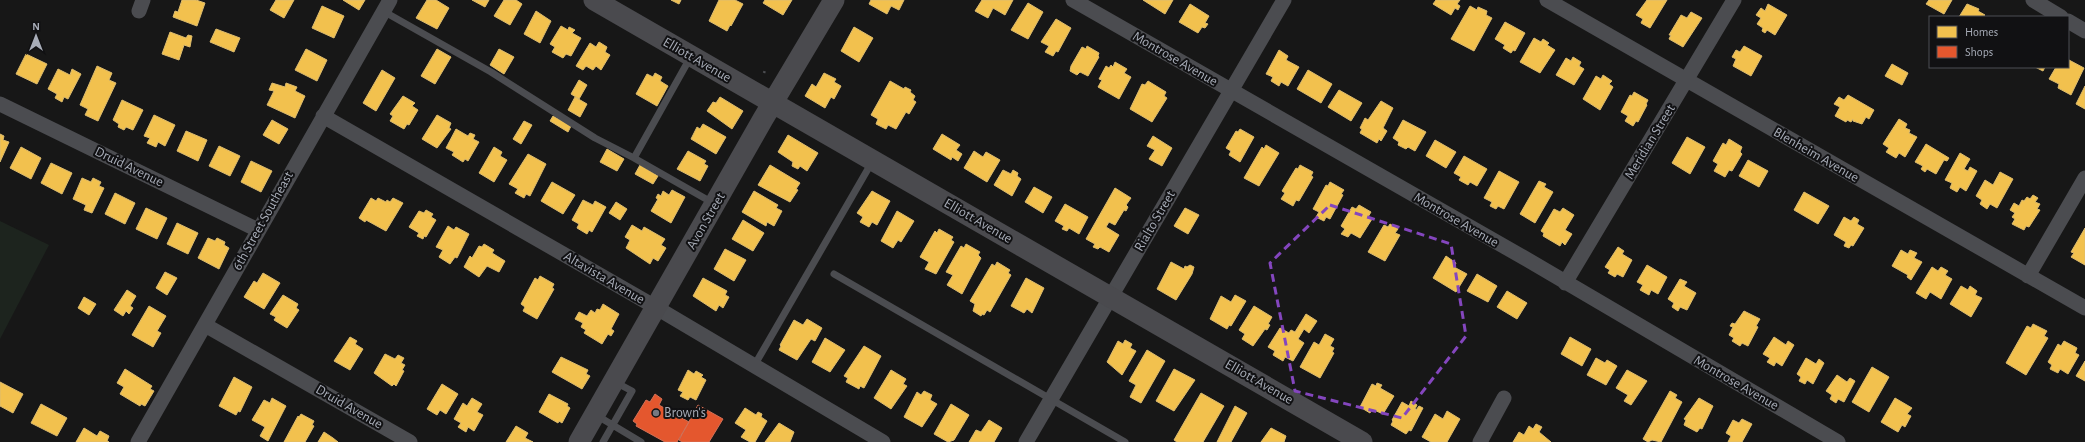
<svg xmlns="http://www.w3.org/2000/svg" width="2085" height="442" viewBox="0 0 2085 442" font-family="'Alegreya Sans',sans-serif">
  <style>
    .green { fill: #1d241e }
    .homes { fill: #f2c14e; stroke: #dcbb6e }
    .shops { fill: #e4572e; stroke: #d27157 }
    .lines { fill: none; stroke-linecap: round; stroke-linejoin: round }
    .path { stroke: #4d4e52; stroke-width: 2.5; stroke-dasharray: 2 3; stroke-linecap: butt }
    .lane { stroke: #4b4c50; stroke-width: 7 }
    .street { stroke: #4b4c50; stroke-width: 15 }
    .secondary { stroke: #4a4a4e; stroke-width: 21 }
    .marked { fill: none; stroke: #8446be; stroke-width: 3; stroke-dasharray: 8 5; stroke-linejoin: round }
    .poi-dot { fill: #757880; stroke: #111113; stroke-width: 1.5 }
    .labels { text-anchor: middle; dominant-baseline: central; stroke-width: 4; stroke-linejoin: round; paint-order: stroke }
    .street-label { font-size: 14px; fill: #a8adb8; stroke: #111113 }
    .poi-label { font-size: 14px; fill: #a8adb8; stroke: #111113; text-anchor: start }
  </style>
  <rect width="100%" height="100%" fill="#171717"/>
  <path class="green" d="M0 221 49 245 0 339Z"/>
  <path class="homes" d="M182 0H196L205 3 197 26 173 17 175 11 178 12Z
    M276 0H294L284 18 270 10Z
    M343 0H365L359 10Z
    M427 0H436L449 8 437 29 416 18Z
    M472 0H489L485 7Z
    M504 0H516L522 4 510 25 494 16Z
    M671 0H681L679 4Z
    M719 0H735L743 4 731 26 730 25 727 31 709 21Z
    M765 0H792L783 15 763 3Z
    M871 0H904L899 10 891 6 887 14 869 4Z
    M982 0H1013L1005 15 993 8 988 18 975 11Z
    M1143 0H1173L1165 14Z
    M1436 0H1460L1457 4 1460 6 1458 10 1455 8 1451 15 1433 4Z
    M1647 0H1667L1650 28 1641 23 1643 19 1636 15Z
    M1929 0H1952L1944 14 1926 4Z
    M1028 3 1043 12 1028 39 1011 30Z
    M1190 4 1209 16 1205 23 1208 24 1205 28 1202 27 1198 33 1179 22Z
    M1768 4 1787 15 1775 35 1767 30 1765 33 1762 31 1763 28 1757 24 1761 18 1756 15 1761 8 1765 11Z
    M1967 4 1979 9 1978 11 1985 15 1983 17H1959Z
    M322 6 344 16 334 38 312 28Z
    M1470 6 1477 10 1478 7 1487 11 1486 15 1492 18 1474 51 1451 39Z
    M536 11 551 21 540 43 524 34Z
    M1691 12 1702 18 1683 47 1669 39 1671 35H1669L1681 15 1687 18Z
    M1056 19 1071 28 1058 52 1056 51 1053 56 1045 52 1049 46 1041 42Z
    M1505 22 1525 33 1515 51 1513 50 1511 53 1503 48 1505 45 1495 39Z
    M561 26 568 30 569 27 575 30 572 33 581 38 571 56 566 54 563 58 552 52 555 47 550 44Z
    M854 27 873 38 859 62 841 51Z
    M216 29 240 38 234 52 210 42Z
    M170 32 186 38 188 35 192 36 190 47 184 45 179 60 162 54Z
    M1534 38 1541 42 1543 39 1549 43 1547 45 1555 50 1540 73 1520 62Z
    M599 42 607 47 605 52 610 55 601 70 596 66 593 70 586 66 583 70 576 66 590 43 596 47Z
    M1087 46 1099 53 1098 56 1099 57 1088 76 1080 72 1077 75 1070 71 1071 66 1082 47 1086 49Z
    M1744 46 1762 56 1751 76 1733 66 1736 59 1732 57 1736 50 1740 52Z
    M306 49 327 60 317 81 295 70Z
    M437 49 451 57 435 84 421 76Z
    M499 49 514 57 504 74 490 65Z
    M1279 50 1288 56 1286 60 1299 67 1288 86 1281 82 1279 86 1271 81 1273 77 1266 74Z
    M26 54 47 64 37 84 16 74Z
    M1573 57 1581 62 1579 66 1584 69 1574 85 1556 75 1566 58 1571 61Z
    M2069 60 2084 68 2071 95 2058 88 2059 84 2049 79 2056 67H2068Z
    M1115 62 1127 69 1124 73 1131 77 1119 99 1098 87 1102 80 1099 79 1106 66 1109 68 1111 65 1113 67Z
    M1892 64 1908 73 1902 85 1885 76Z
    M97 66 112 73 109 80 116 83 98 121 85 115 88 109 80 105Z
    M2035 67H2045L2043 71Z
    M58 69 70 75 72 69 81 74 68 99 64 97 62 102 55 98 57 94 48 89Z
    M382 70 395 78 376 111 363 103Z
    M1308 70 1332 84 1321 103 1297 89Z
    M655 73 662 77 660 81 668 86 657 106 636 94 647 74 653 77Z
    M824 73 836 79 834 82 841 86 834 99 831 97 825 108 805 96 812 84 816 87Z
    M1603 75 1612 81 1609 84 1613 87 1600 110 1583 99 1596 76 1601 79Z
    M579 80 587 85 579 99 571 94Z
    M890 81 904 89 905 87 911 90 910 92 915 96 913 100 916 102 909 114 906 112 896 129 888 125 886 129 876 124 878 119 871 115Z
    M1148 81 1166 92 1164 96 1167 98 1152 122 1130 109 1142 84 1145 85Z
    M272 83 285 87 286 83 297 87 295 91 305 96 295 118 267 105 274 91 269 90Z
    M2085 86V109L2076 104Z
    M1339 90 1362 103 1351 121 1328 107Z
    M1634 92 1648 100 1646 104 1647 105 1638 122 1636 121 1633 126 1625 121 1628 116 1621 112 1630 95 1632 96Z
    M1848 95 1874 110 1869 119 1866 117 1862 124 1853 121V119L1851 122 1847 120 1846 122 1835 116 1840 107 1834 104 1839 97 1844 100Z
    M403 96 415 103 412 106 418 110 409 125 407 124 404 129 390 121 393 116 390 114Z
    M575 97 587 104 580 117 568 110Z
    M720 97 743 111 732 129 707 111 713 102 716 103Z
    M122 100 143 110 133 130 126 127 124 130 118 127 119 124 113 120Z
    M1381 101 1393 108 1383 128 1387 131 1381 141 1379 139 1377 143 1360 133 1362 129 1360 128 1365 118 1368 120Z
    M154 115 175 125 165 146 158 142 156 147 147 143 150 138 144 136Z
    M437 115 451 123 449 128 451 129 437 148 422 139Z
    M553 116 571 126 568 132 550 121Z
    M1899 119 1907 124 1905 128 1910 130 1909 133 1917 137 1905 157 1899 153 1896 158 1886 152 1889 148 1883 144Z
    M272 120 288 129 279 144 263 135Z
    M1403 120 1426 132 1415 151 1408 147 1406 149 1398 145 1399 142 1393 138Z
    M524 121 532 125 521 144 513 139Z
    M703 124 726 137 716 154 691 139 697 127 700 129Z
    M456 129 468 136 470 133 475 135 473 139 479 142 468 161 465 159 463 162 452 155 454 152 446 148Z
    M1240 129 1254 137 1240 162 1229 155 1231 151 1226 148 1236 131 1238 132Z
    M186 131 207 140 198 161 177 151Z
    M0 134 4 136 3 140 9 142 0 162Z
    M942 134 960 145 956 150 962 154 958 161 952 157 951 160 933 149Z
    M788 135 818 153 807 171 800 166 798 169 792 166 793 162 778 152Z
    M1153 136 1172 148 1162 166 1149 159 1155 150 1147 146Z
    M1687 137 1705 147 1690 174 1672 163Z
    M1729 139 1742 147 1740 152 1742 154 1732 171 1729 170 1725 177 1714 171 1718 164 1713 161 1723 143 1726 145Z
    M1435 140 1456 152 1446 168 1426 156Z
    M1926 144 1949 158 1947 161 1944 160 1936 174 1927 169 1925 172 1921 169 1923 166 1915 162Z
    M1266 145 1279 153 1259 186 1244 178 1262 147 1264 149Z
    M219 146 240 156 230 176 209 166Z
    M21 147 41 158 31 179 10 168Z
    M494 147 502 152 500 156 507 160 494 182 479 173Z
    M607 149 624 159 617 171 600 162Z
    M688 151 706 161 704 164 708 166 700 181 677 169Z
    M974 151 983 157 986 152 1000 160 987 182 964 168Z
    M1960 153 1970 159 1964 169 1968 171 1970 167 1977 171 1966 191 1960 187 1957 192 1950 188 1952 183 1945 180Z
    M528 154 546 164 530 196 526 194 524 198 515 193 518 189 509 184Z
    M1464 156 1487 169 1477 186 1470 182 1468 185 1459 180 1461 177 1454 173Z
    M1748 160 1768 171 1759 187 1739 176Z
    M251 161 272 171 261 192 241 182Z
    M51 163 72 173 62 194 41 183Z
    M640 165 658 176 653 184 635 174Z
    M770 165 800 183 796 189 798 190 790 202 758 185Z
    M1300 165 1313 172 1311 176 1313 177 1299 201 1296 200 1293 206 1281 199 1285 193 1282 191 1296 168 1298 169Z
    M1003 170 1011 174 1013 170 1018 173 1017 176 1021 179 1012 196 994 185Z
    M1499 171 1519 182 1504 209 1498 206 1496 209 1490 206 1492 202 1484 198Z
    M2000 172 2013 179 1997 208 1990 204 1987 209 1980 204 1982 200 1976 196 1985 180 1993 185Z
    M82 178 91 182 93 178 101 182 99 186 104 188 92 213 84 210 86 205 73 199Z
    M1539 181 1546 184 1544 187 1553 192 1535 223 1520 214Z
    M552 182 575 195 563 214 541 201Z
    M1330 182 1344 190 1341 194 1343 195 1330 219 1326 217 1324 221 1316 217 1319 212 1313 209 1326 185 1328 186Z
    M1034 187 1052 197 1043 213 1025 202Z
    M1115 188 1131 198 1126 205 1128 207 1126 211 1124 210 1115 225 1109 222 1106 227 1119 235 1109 252 1100 247 1098 249 1093 247 1095 244 1086 239Z
    M672 190 685 197 671 223 651 211 658 199 656 198 658 194 661 196 663 191 669 195Z
    M754 191 778 205 776 208 782 211 774 226 767 222 766 226 742 212Z
    M872 191 890 201 877 225 872 222 869 227 860 222 863 217 857 213Z
    M1804 192 1829 206 1818 224 1794 210Z
    M115 193 135 203 125 224 105 214Z
    M2033 195 2038 198 2035 202 2040 204 2037 209 2040 210 2029 227 2026 226 2024 230 2012 224 2015 219 2012 217 2015 213 2010 210 2014 203 2019 206 2022 200 2024 201 2027 197 2030 199Z
    M371 198 376 201 378 198 386 202 387 200 390 202 393 198 403 203 386 231 366 220 365 222 359 218Z
    M583 200 593 205 595 201 606 207 592 232 589 230 587 234 577 228 579 224 572 220Z
    M616 202 627 209 620 220 609 213Z
    M1065 204 1088 217 1079 234 1069 228 1067 231 1062 229 1064 226 1055 221Z
    M1359 205 1371 212 1368 217 1372 219 1360 238 1351 233 1348 237 1341 234 1345 229 1341 226 1352 207 1356 209Z
    M146 208 167 218 157 239 136 229Z
    M1185 208 1199 215 1188 234 1174 226Z
    M1563 208 1574 215 1565 230 1572 234 1565 245 1562 242 1560 246 1543 236 1544 233 1541 231 1554 209 1560 212Z
    M426 210 433 214 431 217 436 220 426 237 424 236 423 239 417 236 419 233 409 227 419 211 424 213Z
    M897 211 914 221 901 242 898 240 893 248 881 241Z
    M1844 217 1851 221 1854 217 1859 220 1857 224 1864 228 1853 246 1851 245 1849 248 1844 246 1846 242 1834 235Z
    M743 220 764 233 753 251 732 239Z
    M177 223 198 233 188 254 167 244Z
    M1390 224 1398 229 1395 233 1400 235 1385 261 1368 252 1384 225 1388 227Z
    M632 225 642 231 644 227 665 239 661 245 666 248 658 261 653 258 650 264 626 248 630 240 625 237Z
    M448 226 454 230 456 227 469 234 457 258 455 257 450 264 439 257 443 250 436 247Z
    M2085 228V265L2071 257 2074 253 2071 252Z
    M939 229 953 237 951 240 954 242 936 274 925 269 929 262 920 257 935 231 937 233Z
    M208 238 215 241 217 238 225 242 224 245 229 248 219 269 198 258Z
    M484 244 494 250 492 253 505 261 499 272 487 266 479 277 464 267 470 256 472 258 479 246 482 247Z
    M966 244 980 252 978 255 981 258 962 294 947 285 953 275 946 272 961 246 964 248Z
    M1618 247 1624 251 1622 254 1632 260 1623 277 1617 274 1615 277 1608 273 1610 270 1605 267Z
    M725 249 746 260 734 281 714 269Z
    M1901 250 1908 254 1910 250 1917 253 1914 258 1922 262 1911 280 1907 277 1908 275 1892 266Z
    M1446 256 1456 263 1454 267 1467 274 1456 292 1433 278Z
    M997 262 1010 270 1008 273 1011 275 990 312 987 310 984 315 982 314 981 316 973 311 975 304 970 301 992 264 995 266Z
    M1171 262 1184 269 1185 266 1187 267 1190 265 1194 267 1192 274 1176 300 1157 289Z
    M1647 265 1667 277 1658 294 1651 290 1649 295 1640 290 1643 285 1637 282Z
    M1932 267 1938 271 1941 267 1948 271 1945 275 1952 279 1941 299 1930 292 1926 299 1916 293Z
    M165 272 177 278 167 295 156 288Z
    M263 273 280 283 264 309 244 297 254 281 257 283Z
    M1477 274 1497 286 1488 302 1467 291Z
    M540 276 554 284 552 288 554 289 537 319 523 311 525 307 521 304 535 278 538 280Z
    M703 278 727 291 725 295 729 297 723 308 719 305 716 311 693 296Z
    M1026 278 1044 288 1032 313 1027 309 1024 313 1011 306Z
    M1680 279 1687 282 1684 286 1696 293 1687 310 1680 307 1678 311 1672 307 1674 303 1668 299Z
    M1961 286 1968 290 1970 286 1977 291 1975 295 1982 298 1971 317 1950 304Z
    M127 290 136 296 130 306 133 308 129 314 126 311 123 316 114 310Z
    M1507 291 1527 303 1517 319 1497 307Z
    M283 295 298 304 296 308 299 310 287 328 274 320 276 317 270 314Z
    M1235 295 1246 301 1231 326 1229 325 1227 329 1210 319 1221 296 1231 302Z
    M84 297 96 304 89 315 78 308Z
    M603 304 619 314 611 329 614 331 611 336 608 334 602 344 584 333 586 330 581 327 583 323 575 319 579 312 587 316 591 310 595 313 597 309 600 310Z
    M149 306 166 316 157 331 161 333 153 347 132 335Z
    M1254 306 1272 317 1268 324 1270 325 1267 330 1265 329 1253 346 1242 339 1245 334 1239 330Z
    M1744 311 1760 319 1756 326 1758 327 1748 346 1742 343 1740 346 1732 341 1734 338 1729 335 1733 327 1730 326 1732 323 1735 324Z
    M1306 314 1317 321 1309 333 1304 329 1298 339 1304 343 1293 361 1285 357 1283 361 1273 355 1275 351 1268 347 1280 328 1289 333 1291 330 1295 332Z
    M807 319 822 328 815 341 811 339 797 360 779 350 781 346 780 345 794 320 803 325Z
    M2033 324 2047 331 2044 336 2048 338 2026 375 2006 363 2027 326 2031 328Z
    M1325 334 1334 339 1330 346 1334 348 1332 352 1334 353 1320 378 1300 367 1314 342 1319 345Z
    M350 337 357 341 355 344 363 349 350 370 334 361Z
    M1570 337 1591 349 1582 366 1561 354Z
    M1774 337 1786 345 1788 341 1794 345 1782 366 1776 362 1774 366 1767 362 1770 358 1763 354Z
    M825 338 845 350 830 372 812 362Z
    M1125 340 1132 344 1130 348 1136 351 1122 375 1107 362 1118 341 1123 344Z
    M2064 341 2077 348 2075 353 2079 355 2068 374 2060 369 2058 373 2050 369 2052 365 2048 362 2058 344 2061 346Z
    M864 346 881 356 864 388 860 386 859 389 846 382 848 378 844 376Z
    M1147 350 1165 361 1141 403 1130 397 1136 385 1129 381Z
    M385 354 395 359 398 355 404 358 401 363 405 365 402 370 404 371 396 386 394 384 392 386 374 373Z
    M561 357 588 370 586 374 590 376 582 389 552 372Z
    M1596 358 1605 363 1607 360 1617 366 1606 385 1587 375Z
    M1806 358 1816 364 1819 359 1824 363 1813 384 1807 380 1805 384 1799 381 1801 377 1797 374Z
    M2085 361V381L2076 376Z
    M1872 367 1889 377 1869 412 1852 402Z
    M125 369 152 386 150 389 154 391 145 406 141 404 140 406 120 394 124 387 117 383Z
    M1174 369 1195 380 1174 411 1156 401Z
    M688 370 694 374 696 371 703 375 701 377 706 380 696 400 690 397 688 400 680 396 683 392 678 390Z
    M891 370 906 379 903 384 907 386 891 409 874 398Z
    M1627 370 1647 381 1631 405 1624 401 1628 395 1616 388Z
    M1837 375 1847 382 1850 378 1855 381 1844 402 1838 399 1836 403 1830 399 1832 395 1826 391Z
    M234 377 252 387 240 412 238 411 236 415 219 406Z
    M0 382 23 394 13 413 0 406Z
    M1377 383 1382 385 1380 388 1394 396 1383 414 1372 409 1370 413 1360 407 1372 384 1376 386Z
    M442 384 458 394 446 414 440 410 437 415 427 409Z
    M924 391 932 395 930 400 937 404 922 427 904 417 917 392 921 395Z
    M1670 391 1677 395 1675 398 1682 402 1661 442 1652 440 1648 442 1643 439Z
    M1201 393 1224 406 1203 442H1177L1174 440Z
    M549 394 568 404 567 406 570 408 562 423 559 421 558 423 539 412Z
    M272 398 286 406 268 441 260 436 265 427 252 420 264 400 270 403Z
    M472 398 482 404 477 412 483 415 474 431 468 427 466 432 458 427 461 423 454 419 463 403 467 406Z
    M1699 398 1713 406 1702 429 1700 428 1697 432 1684 425 1686 420 1684 419Z
    M1895 398 1912 408 1907 414 1911 416 1905 427 1902 425 1898 432 1881 422Z
    M1411 401 1417 405 1415 409 1416 410 1419 406 1423 408 1411 431 1409 430 1406 434 1391 425 1393 421 1392 420 1402 402 1409 406Z
    M41 404 67 418 57 436 31 423Z
    M951 404 969 415 954 440 948 442 934 434Z
    M1235 406 1247 413 1231 442H1217Z
    M745 408 756 415 758 412 762 414 761 417 767 421 755 442H750L741 437 746 430 735 423Z
    M1447 411 1460 419 1447 442H1431L1422 437 1435 414 1443 419Z
    M301 414 314 421 312 425 314 426 305 442H284L298 416 299 417Z
    M1742 419 1752 424 1742 442H1728L1731 436 1726 433 1733 420 1739 423Z
    M989 420 1002 428 994 442H969L976 430 981 432Z
    M779 423 794 432 790 442H765Z
    M1536 424 1542 427 1539 432 1551 442H1513L1519 432 1524 435 1529 426 1533 429Z
    M516 426 528 433 525 438 533 442H506Z
    M84 428 97 436 100 431 109 436 107 441 109 442H76Z
    M1271 428 1286 436 1284 442H1261Z
    M324 432 333 438 338 442H318Z"/>
  <path class="shops" d="M655 394 662 399 659 405 689 422 677 442H665L636 426 637 424 633 421 646 400 650 402Z
    M698 405 723 419 709 442H682L679 440Z"/>
  <g class="lines">
    <path class="path" d="M764 73 765 70"/>
    <path class="lane" d="M383 11 491 72 595 138 634 158
      M690 58 634 158 713 203
      M834 274 1125 442
      M754 366 872 162
      M596 415 641 442
      M603 442 632 391 615 382"/>
    <path class="street" d="M1073 0 1528 260 1838 442
      M1547 0 2085 308
      M2033 0 2061 17
      M139 11 143 0
      M2068 21 2085 31
      M0 104 258 230
      M323 116 645 301 883 442
      M2028 276 2085 178
      M1565 283 1734 0
      M205 325 410 442
      M138 442 390 0
      M1026 442 1284 0
      M1480 442 1504 398"/>
    <path class="secondary" d="M594 0 1362 442
      M579 442 763 119 834 0"/>
  </g>
  <path class="marked" d="M1330 205 1451 244 1466 336 1402 418 1295 391 1270 263Z"/>
  <circle class="poi-dot" cx="656" cy="413" r="4"/>
  <g class="labels">
    <g class="street-label">
      <text transform="translate(1175 59) rotate(30)">Montrose Avenue</text>
      <text transform="translate(697 60) rotate(30)">Elliott Avenue</text>
      <text transform="translate(1650 142) rotate(-59)">Meridian Street</text>
      <text transform="translate(1816 155) rotate(30)">Blenheim Avenue</text>
      <text transform="translate(129 167) rotate(26)">Druid Avenue</text>
      <text transform="translate(1456 220) rotate(30)">Montrose Avenue</text>
      <text transform="translate(263 221) rotate(-61)">6th Street Southeast</text>
      <text transform="translate(706 221) rotate(-60)">Avon Street</text>
      <text transform="translate(978 221) rotate(30)">Elliott Avenue</text>
      <text transform="translate(1155 221) rotate(-60)">Rialto Street</text>
      <text transform="translate(604 278) rotate(30)">Altavista Avenue</text>
      <text transform="translate(1259 382) rotate(30)">Elliott Avenue</text>
      <text transform="translate(1736 383) rotate(30)">Montrose Avenue</text>
      <text transform="translate(349 407) rotate(30)">Druid Avenue</text>
    </g>
    <g class="poi-label">
      <text x="664" y="413">Brown's</text>
    </g>
  </g>
  <rect x="1929" y="16" width="140" height="52" fill="#111113" stroke="#4d4f55"/>
  <rect x="1937" y="26" width="20" height="12" fill="#f2c14e" stroke="#4d4f55"/>
  <text x="1965" y="36" font-size="12" fill="#a8adb8">Homes</text>
  <rect x="1937" y="46" width="20" height="12" fill="#e4572e" stroke="#4d4f55"/>
  <text x="1965" y="56" font-size="12" fill="#a8adb8">Shops</text>
  <g transform="translate(36 36)" stroke="#111113" stroke-width="3" paint-order="stroke">
  <path d="M0-3L7 15L0 10L-7 15Z" fill="#a8adb8"/>
  <text y="-6" font-size="11" font-weight="bold" text-anchor="middle" fill="#a8adb8">N</text>
  </g>
</svg>
